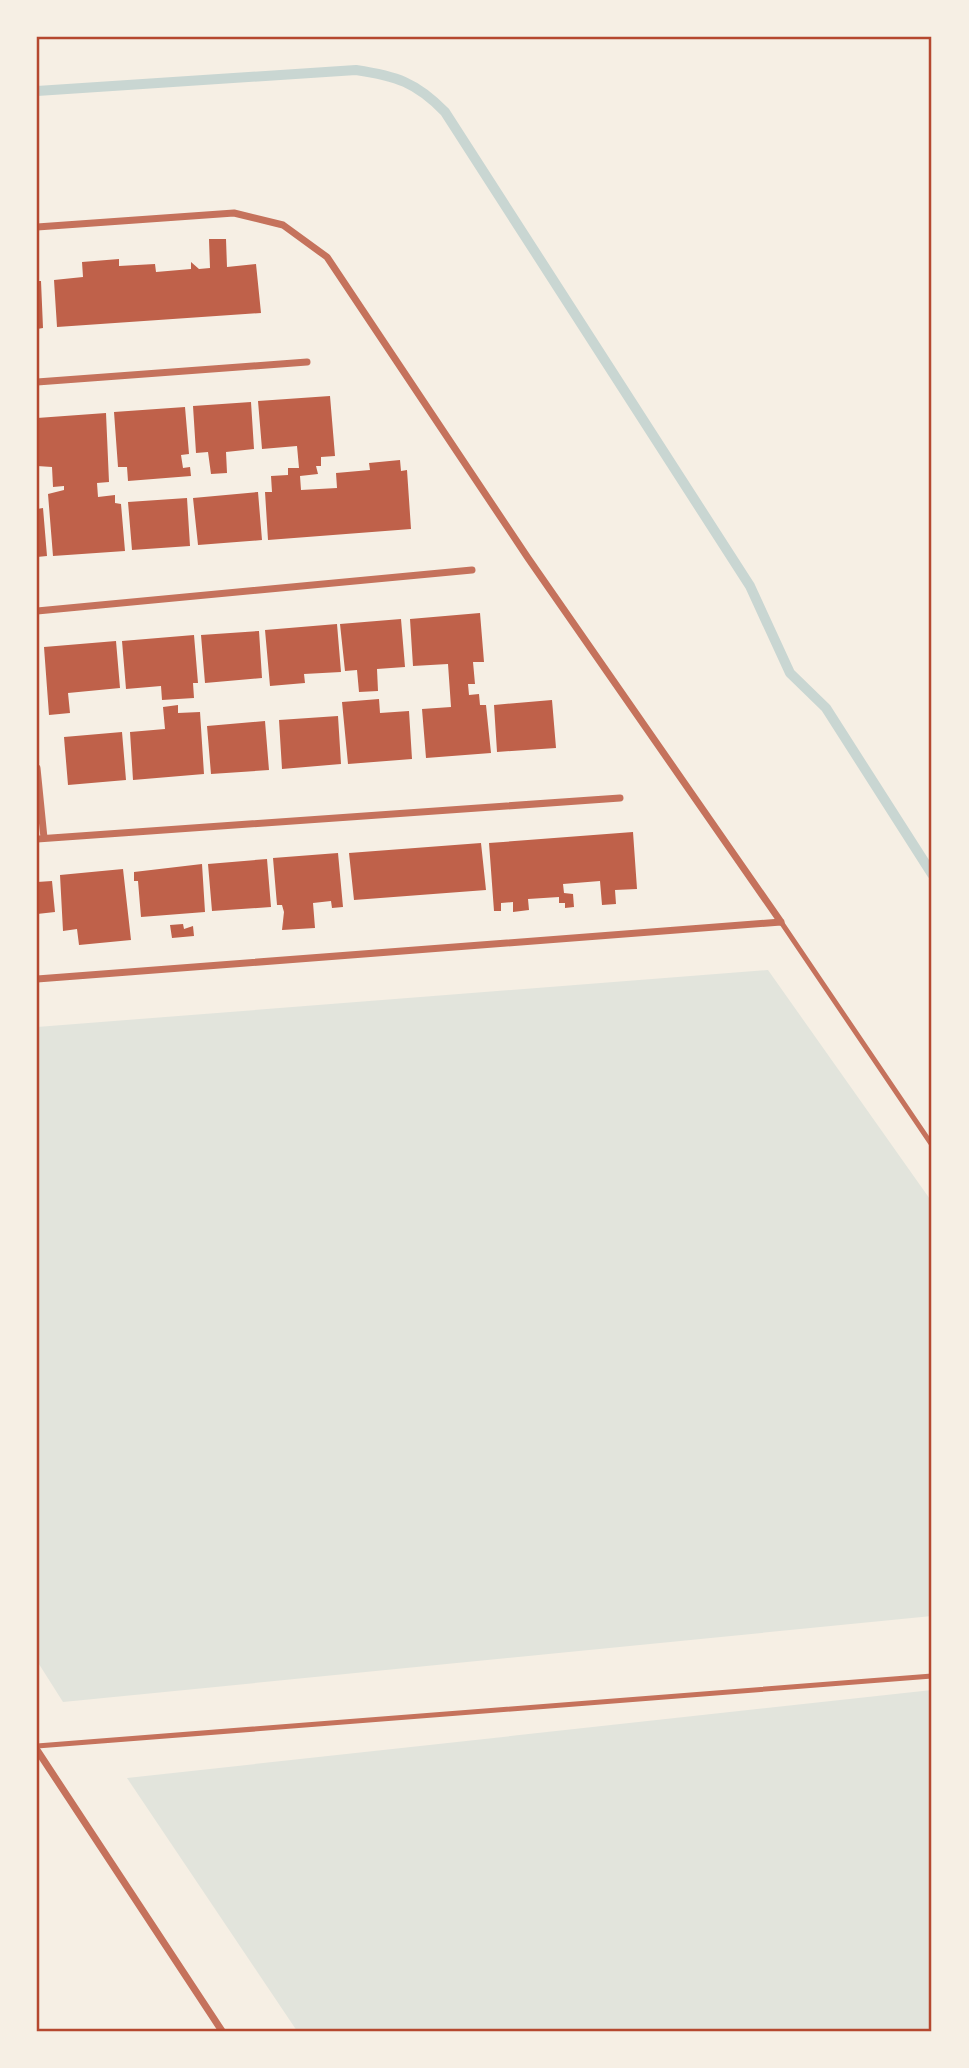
<svg xmlns="http://www.w3.org/2000/svg" width="969" height="2068" viewBox="0 0 969 2068" font-family="'Work Sans',sans-serif">
  <style>
    .green { fill: #e2e4dc }
    .lines { fill: none; stroke-linecap: round; stroke-linejoin: round }
    .stream { stroke: #c9d6d2; stroke-width: 10 }
    .building { fill: #bf614a }
    .service { stroke: #c5725c; stroke-width: 5 }
    .minor { stroke: #c5725c; stroke-width: 7 }
    .neatline { fill: none; stroke: #b5482f; stroke-width: 2.5 }
  </style>
  <rect width="100%" height="100%" fill="#f6efe4"/>
  <path class="green" d="M768 970 932 1202V1616L63 1702 37 1661V1027Z
    M932 1690V2031H297L127 1778Z"/>
  <g class="lines">
    <path class="stream" d="M37 91 356 70C396 76 416 82 445 112L750 586 790 673 826 708 932 874"/>
  </g>
  <path class="building" d="M209 239H226L227 267 256 264 261 313 57 327 54 280 83 277 82 262 119 259V266L155 264 156 272 191 269V262L199 269 210 268Z
    M37 281H41L43 328 37 329Z
    M330 396 335 456 321 457V466H316L318 474 300 476 301 490 337 488 336 473 370 470 369 463 400 460 401 471 407 470 411 529 268 540 265 492H272L271 476 288 475V468H299L297 446 262 449 258 401Z
    M251 402 254 449 226 452 227 473 211 474 208 452 196 453 193 406Z
    M185 407 189 454 181 455 183 468 190 467 191 476 128 481 127 467H118L114 412Z
    M106 413 109 482 97 483 98 497 115 495V503L121 504 125 551 53 556 48 494 64 490V486L53 487 52 467 37 466V418Z
    M258 492 262 540 198 545 193 498Z
    M187 498 190 546 132 550 128 502Z
    M43 508 47 556 37 557V509Z
    M480 613 484 662H473L475 684H468L469 695 479 694 480 705H486L491 753 426 758 422 709 451 707 448 664 413 666 410 619Z
    M401 619 405 667 377 669 378 691 359 692 357 670 345 671 340 624Z
    M337 624 341 672 304 674 305 683 270 686 265 630Z
    M259 631 262 678 205 683 201 635Z
    M194 635 198 683H193L194 698 162 700 161 686 126 689 122 641Z
    M116 641 120 688 68 693 70 713 49 715 44 647Z
    M379 699 380 713 409 711 412 759 348 764 342 702Z
    M552 700 556 748 497 752 494 705Z
    M178 705V713L200 712 204 774 133 780 130 732 165 729 163 707Z
    M338 716 341 764 282 769 279 720Z
    M265 721 269 770 211 774 207 726Z
    M122 732 126 780 68 785 64 737Z
    M633 832 637 889 615 890 616 904 602 905 600 881 563 884 564 893 573 894 574 907 565 908V903H559V897L528 899 529 910 513 912V902L501 903V911H494L489 843Z
    M481 843 486 890 354 900 349 853Z
    M338 853 343 907 332 908 331 901 313 903 315 928 282 930 284 912 282 905H277L273 858Z
    M267 859 271 907 212 911 208 864Z
    M202 864 205 912 141 917 138 881H134V872Z
    M123 869 131 940 79 945 77 929 63 931 60 875Z
    M52 881 55 912 37 914V882Z
    M183 924 184 929 193 926 194 936 172 938 170 925Z"/>
  <g class="lines">
    <path class="service" d="M781 922 932 1145
      M37 1746 932 1676"/>
    <path class="minor" d="M37 227 234 213 283 225 327 257 528 558 781 922
      M37 382 307 362
      M37 611 472 570
      M37 768 44 838
      M37 839 620 798
      M37 979 781 922
      M37 1750 222 2031"/>
  </g>
  <rect width="969" height="2068" fill="none" stroke="#f6efe4" stroke-width="77"/>
  <rect x="38" y="38" width="892" height="1992" class="neatline"/>
</svg>
